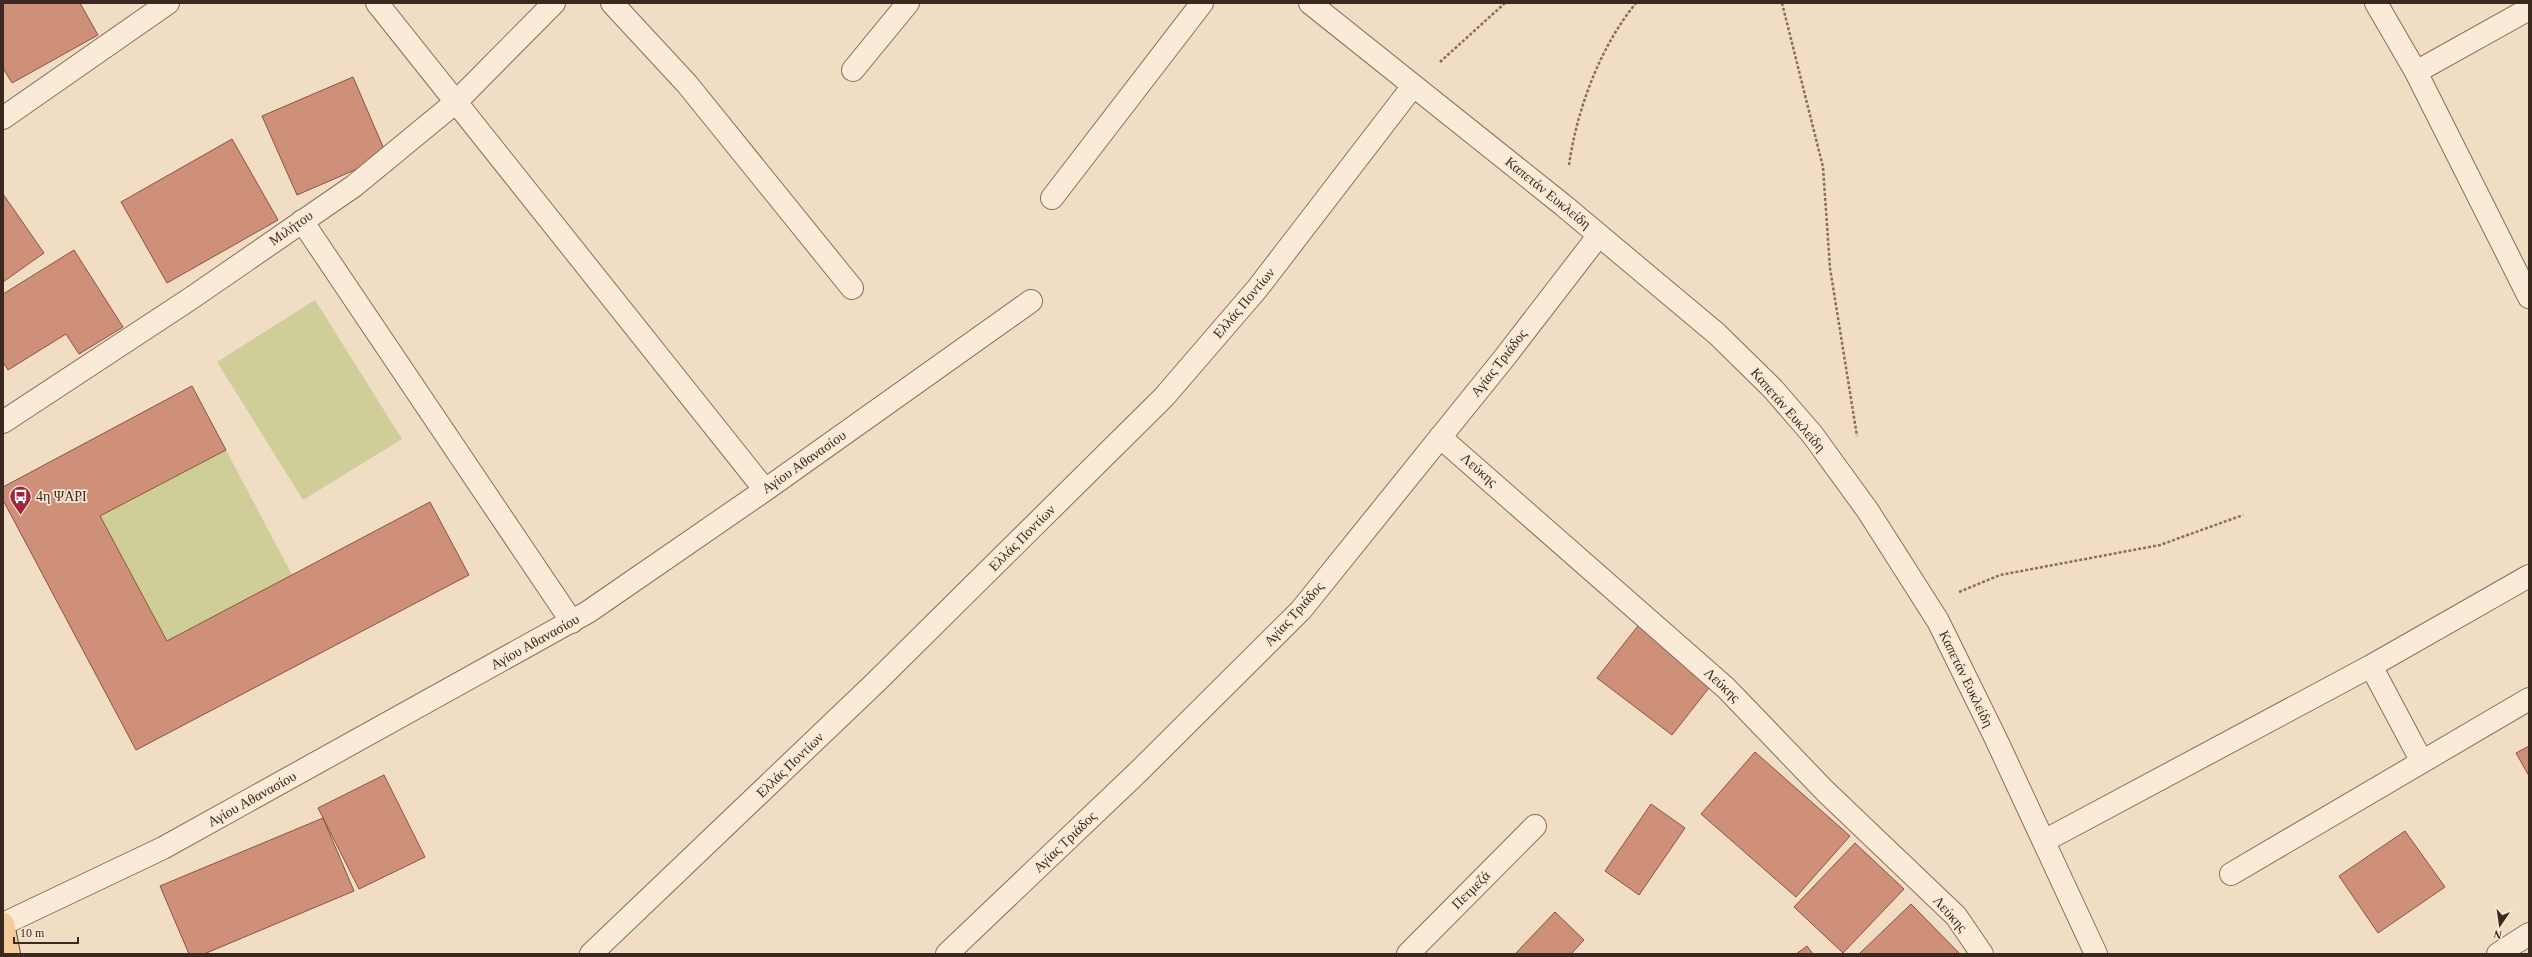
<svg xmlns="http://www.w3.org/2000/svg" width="2532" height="957" viewBox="0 0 2532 957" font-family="'Times New Roman',serif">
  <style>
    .green { fill: #cfcd98 }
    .building { fill: #cf9079; stroke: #8c523f }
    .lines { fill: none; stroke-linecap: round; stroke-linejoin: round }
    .minor-casing { stroke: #8b6d5a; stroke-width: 24 }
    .major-casing { stroke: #593c2e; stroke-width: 24 }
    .path { stroke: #8b6d5a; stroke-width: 2.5; stroke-dasharray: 3 2; stroke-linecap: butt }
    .minor { stroke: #faebd8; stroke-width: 22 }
    .major { stroke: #f4cc9b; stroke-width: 22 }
    .labels { text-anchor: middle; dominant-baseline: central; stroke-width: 3.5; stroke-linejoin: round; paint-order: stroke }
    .street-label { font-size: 14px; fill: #3b281e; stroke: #f7e8d4 }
    .poi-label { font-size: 14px; fill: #3b281e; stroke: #f7e8d4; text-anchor: start }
  </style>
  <rect width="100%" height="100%" fill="#f0ddc4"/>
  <path class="green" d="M315 300 402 439 303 500 217 362Z
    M226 450 292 575 167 641 100 516Z"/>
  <path class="building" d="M3 3H80L98 35 12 83 3 68Z
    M353 77 387 156 297 195 262 116Z
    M232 139 278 220 167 283 121 202Z
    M3 194 44 253 3 282Z
    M74 250 123 327 79 354 66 334 8 370 3 362V294Z
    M192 386 226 450 100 516 167 641 430 502 469 575 136 750 3 500V487Z
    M1641 622 1716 679 1672 735 1597 678Z
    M2529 746V776L2516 753Z
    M1755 752 1850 836 1796 897 1701 814Z
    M384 775 425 857 359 889 318 808Z
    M1651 804 1685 828 1639 895 1605 871Z
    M323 818 354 891 204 954H189L160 886Z
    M2405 831 2445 887 2378 933 2339 876Z
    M1855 843 1904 889 1843 953 1794 907Z
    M1911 904 1960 954H1859Z
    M1555 912 1584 940 1571 954H1515Z
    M1807 946 1813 954H1796Z"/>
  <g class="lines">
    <defs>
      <path id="minor" d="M377 3 765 490
        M612 3 687 84 852 288
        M1310 3 1563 205 1717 334 1773 389 1812 434 1868 511 1938 621 1996 739 2096 954
        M2376 3 2416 72 2529 9
        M853 70 908 3
        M2416 72 2529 297
        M3 118 168 3
        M1052 198 1202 3
        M302 221 572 622
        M3 422 190 299 354 186 456 102 554 3
        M1440 437 1726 688 1825 791 1956 916 1982 954
        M2371 666 2422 762
        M2044 841 2371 666 2529 576
        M2231 874 2529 699
        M3 924 163 848 588 612 765 490 1031 301
        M591 954 876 682 1164 397 1257 289 1413 86
        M947 954 1137 773 1301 610 1505 357 1599 235
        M1408 954 1535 826
        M2498 954 2529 934"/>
      <path id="major" d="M3 924 9 954"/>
    </defs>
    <use href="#minor" class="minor-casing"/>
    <use href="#major" class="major-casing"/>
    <path class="path" d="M1782 3 1823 167 1830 268 1857 436
      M1440 62 1505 3
      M1569 165C1577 109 1600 47 1636 3
      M1959 592 2000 575 2160 545 2243 515"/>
    <use href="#minor" class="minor"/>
    <use href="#major" class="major"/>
  </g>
  <defs>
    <symbol id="bus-pin" viewBox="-11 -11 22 30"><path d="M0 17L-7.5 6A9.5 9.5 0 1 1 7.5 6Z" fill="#9d2739" stroke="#f7e8d4"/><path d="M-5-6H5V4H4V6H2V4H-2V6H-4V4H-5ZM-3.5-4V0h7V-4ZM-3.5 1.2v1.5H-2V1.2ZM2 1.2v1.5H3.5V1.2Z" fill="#fff"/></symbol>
  </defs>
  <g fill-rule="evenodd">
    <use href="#bus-pin" x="8" y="484" width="25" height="34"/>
  </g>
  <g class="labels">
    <g class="street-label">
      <text transform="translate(1548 193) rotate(39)">Καπετάν Ευκλείδη</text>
      <text transform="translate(291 228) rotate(-35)">Μιλήτου</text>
      <text transform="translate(1244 303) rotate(-50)">Ελλάς Ποντίων</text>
      <text transform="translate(1499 363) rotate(-52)">Αγίας Τριάδος</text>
      <text transform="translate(1788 410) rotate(49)">Καπετάν Ευκλείδη</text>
      <text transform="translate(804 462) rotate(-35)">Αγίου Αθανασίου</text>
      <text transform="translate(1479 470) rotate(41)">Λεύκης</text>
      <text transform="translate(1022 538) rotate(-45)">Ελλάς Ποντίων</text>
      <text transform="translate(1294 614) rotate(-48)">Αγίας Τριάδος</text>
      <text transform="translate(535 642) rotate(-29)">Αγίου Αθανασίου</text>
      <text transform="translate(1966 679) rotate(64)">Καπετάν Ευκλείδη</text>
      <text transform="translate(1722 685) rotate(43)">Λεύκης</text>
      <text transform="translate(790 765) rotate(-44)">Ελλάς Ποντίων</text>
      <text transform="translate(252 799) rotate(-29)">Αγίου Αθανασίου</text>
      <text transform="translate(1065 842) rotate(-44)">Αγίας Τριάδος</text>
      <text transform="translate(1471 890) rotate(-45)">Πετμεζά</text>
      <text transform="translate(1950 914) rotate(48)">Λεύκης</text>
    </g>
    <g class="poi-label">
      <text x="36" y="496">4η ΨΑΡΙ</text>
    </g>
  </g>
  <rect width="2532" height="957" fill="none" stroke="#3b281e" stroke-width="8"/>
  <g transform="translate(2500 925) rotate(193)" stroke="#f7e8d4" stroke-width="3" paint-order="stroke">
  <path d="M0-3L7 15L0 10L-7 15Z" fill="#3b281e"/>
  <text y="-6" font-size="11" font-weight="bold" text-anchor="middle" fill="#3b281e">N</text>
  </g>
  <path d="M14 937v6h64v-6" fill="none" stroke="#3b281e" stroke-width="2"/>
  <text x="20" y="937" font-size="12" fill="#3b281e" stroke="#f7e8d4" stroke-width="3" paint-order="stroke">10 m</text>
</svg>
